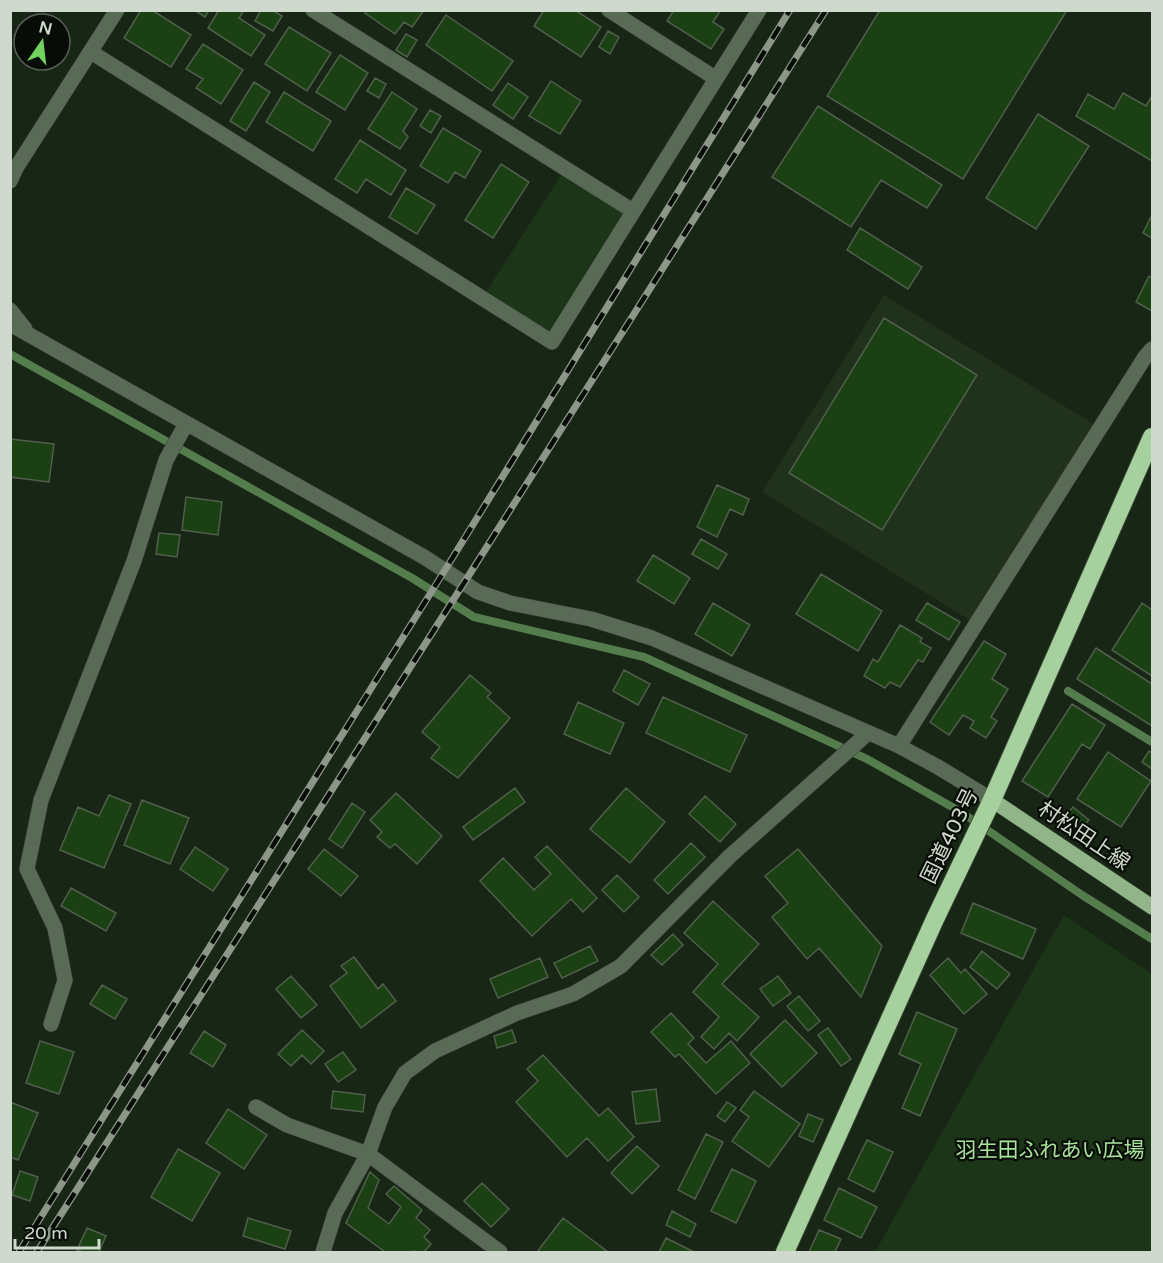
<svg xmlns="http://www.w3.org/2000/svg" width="1163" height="1263" viewBox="0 0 1163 1263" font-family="'Varela Round','Noto Sans JP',sans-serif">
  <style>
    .built { fill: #20311c }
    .green { fill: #1c3417 }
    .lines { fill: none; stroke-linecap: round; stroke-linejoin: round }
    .stream { stroke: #557c4d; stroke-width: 8 }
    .building { fill: #1b4013; stroke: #4f5f4b; stroke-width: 1.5 }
    .minor-casing { stroke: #354333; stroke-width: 16 }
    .major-casing { stroke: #354333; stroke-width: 16 }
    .highway-casing { stroke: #354333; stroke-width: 20 }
    .minor { stroke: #596a56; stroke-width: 15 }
    .major { stroke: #91b489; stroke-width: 15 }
    .highway { stroke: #a6d19e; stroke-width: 18 }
    .rail-casing { stroke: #8c978a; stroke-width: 7 }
    .rail { stroke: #070d06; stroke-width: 4.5; stroke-dasharray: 14; stroke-linecap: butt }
    .labels { text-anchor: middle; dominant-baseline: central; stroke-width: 4.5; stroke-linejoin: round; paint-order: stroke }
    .street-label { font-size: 21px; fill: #d0d9ce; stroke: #070d06 }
    .park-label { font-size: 21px; fill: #a7e29a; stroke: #070d06 }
  </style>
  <rect width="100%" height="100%" fill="#182615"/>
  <path class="built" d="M884 295 1100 428 976 624 762 492Z"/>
  <path class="green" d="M565 169 633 211 552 342 482 298Z
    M1064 915 1152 974V1252H875Z"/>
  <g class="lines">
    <path class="stream" d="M10 354 412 578 474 617 644 657 867 759 961 812 1082 895 1152 939
      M1068 691 1152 742"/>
  </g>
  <path class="building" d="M141 10H152L191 35 171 67 124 38Z
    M194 10H209L205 17Z
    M219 10H244L239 18 265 35 251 56 208 28Z
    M261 10H272L282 16 273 31 255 21Z
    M367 10H424L412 27 404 22 395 34 365 13Z
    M544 10H575L601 27 581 57 534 26Z
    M674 10H721L713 22 724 29 711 49 667 21Z
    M880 10H1067L963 179 827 96Z
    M446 15 513 61 492 91 426 45Z
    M289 27 331 53 307 91 265 64Z
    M608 31 619 37 610 54 599 47Z
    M406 34 417 40 407 57 396 50Z
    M203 44 243 70 221 104 196 88 203 79 186 69Z
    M340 55 368 73 345 110 316 92Z
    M375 78 386 84 379 98 367 91Z
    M551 81 581 101 560 134 529 116Z
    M254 82 270 92 246 131 230 121Z
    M508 83 528 97 513 119 493 105Z
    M284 92 331 121 313 151 266 122Z
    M392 92 417 109 403 131 408 137 400 149 368 129Z
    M1123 93 1146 106 1152 96V161L1076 116 1088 94 1114 109Z
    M818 106 942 185 927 208 881 180 851 227 772 177Z
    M430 110 441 116 431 133 420 126Z
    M1038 114 1089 146 1036 229 986 198Z
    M443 128 481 151 465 178 455 172 448 183 420 166Z
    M360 140 406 170 391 195 366 179 357 193 335 179Z
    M501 164 529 182 493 238 465 220Z
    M406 188 435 205 417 234 389 217Z
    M1152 215V238L1143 233Z
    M860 228 922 267 908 289 847 250Z
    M1149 276 1152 278V311L1136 302Z
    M884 318 977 375 882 530 789 473Z
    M10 439 54 444 49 482 10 477Z
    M717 485 749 499 743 515 730 509 717 537 697 527Z
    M186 497 222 502 218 535 182 530Z
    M159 533 180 535 177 557 156 554Z
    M701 539 727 554 718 569 692 554Z
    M653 555 690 578 674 604 637 581Z
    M821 574 882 611 858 651 796 614Z
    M713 603 750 625 732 656 695 634Z
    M927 603 960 622 949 640 916 620Z
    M1142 603 1152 610V676L1112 650Z
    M900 625 922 638 920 642 931 648 923 662 918 660 900 687 890 682 885 688 864 676 873 659 878 662Z
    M984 641 1006 654 992 679 1008 689 991 717 997 721 986 738 970 728 974 721 963 715 949 735 930 722Z
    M1096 648 1152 684V726L1077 679Z
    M624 670 650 684 638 705 613 691Z
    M470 675 491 693 487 697 510 718 458 778 431 758 440 747 422 732Z
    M663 697 747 735 730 772 646 733Z
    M578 702 624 723 610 754 564 734Z
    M1072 704 1105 725 1090 749 1082 744 1048 797 1022 781Z
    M1149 751 1152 753V769L1142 762Z
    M1108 752 1151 781 1121 827 1077 799Z
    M515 788 525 802 473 840 463 827Z
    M626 788 665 822 630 863 590 829Z
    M396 793 442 836 417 864 395 844 390 848 377 837 382 832 370 820Z
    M109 795 131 804 104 868 60 850 78 807 99 816Z
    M705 796 736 824 720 842 689 814Z
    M142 800 189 818 170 864 124 845Z
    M352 803 365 812 342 848 329 839Z
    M1073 807 1089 820 1080 830 1064 817Z
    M691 843 705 857 668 894 654 880Z
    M547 846 597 898 583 912 571 899 532 936 480 881 503 858 534 890 551 874 535 857Z
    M195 847 228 869 213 891 180 869Z
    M324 849 358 876 341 896 308 869Z
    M798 849 882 946 861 997 819 948 807 959 772 917 788 903 765 876Z
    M617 875 639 897 624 912 602 890Z
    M71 888 116 913 106 931 61 906Z
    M713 901 759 944 722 984 759 1017 737 1041 729 1033 714 1049 701 1037 719 1017 693 992 718 964 684 933Z
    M973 903 1036 929 1023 959 961 933Z
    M673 934 683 945 662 965 651 955Z
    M590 946 598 961 562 978 554 963Z
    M982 951 1010 974 997 989 970 967Z
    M354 957 378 989 383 984 396 1001 361 1028 330 986 347 973 341 966Z
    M540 958 548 977 498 998 490 979Z
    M948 958 961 973 965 969 987 994 964 1014 930 975Z
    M291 976 317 1005 301 1018 276 989Z
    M778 976 791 993 773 1006 760 989Z
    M102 985 127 999 115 1019 90 1004Z
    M799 996 820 1021 808 1031 787 1006Z
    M917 1012 957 1029 920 1116 902 1108 921 1064 899 1054Z
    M671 1013 694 1038 688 1044 706 1063 731 1041 750 1063 716 1094 679 1054 675 1057 651 1032Z
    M785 1020 817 1053 782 1087 750 1054Z
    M828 1028 851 1059 841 1066 818 1035Z
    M302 1030 324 1051 311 1064 302 1055 291 1066 278 1054Z
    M512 1030 516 1042 497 1048 494 1036Z
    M204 1031 226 1045 213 1067 190 1053Z
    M40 1041 74 1052 59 1094 26 1083Z
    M343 1052 356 1070 338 1082 325 1064Z
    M543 1055 599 1116 608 1108 634 1137 608 1161 587 1138 567 1157 516 1102 538 1081 527 1069Z
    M656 1089 660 1121 636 1124 632 1092Z
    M333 1091 365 1095 363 1112 331 1108Z
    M754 1091 800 1124 769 1167 732 1141 749 1117 740 1110Z
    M10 1102 38 1113 18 1160 10 1157Z
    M727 1102 736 1108 725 1122 717 1116Z
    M228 1109 267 1135 244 1169 206 1143Z
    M808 1114 823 1120 813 1142 799 1136Z
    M706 1134 723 1142 695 1199 678 1190Z
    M867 1140 893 1152 874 1192 848 1179Z
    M637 1146 659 1166 632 1194 611 1173Z
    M178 1149 220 1173 192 1221 151 1197Z
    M732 1169 756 1181 736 1223 711 1211Z
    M20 1171 38 1177 30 1201 12 1195Z
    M370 1172 379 1180 368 1208 389 1224 401 1207 386 1194 394 1186 422 1210 416 1218 430 1230 424 1237 431 1244 424 1252H416L414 1251 413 1252H385L346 1223Z
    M482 1183 509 1209 491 1227 464 1201Z
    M839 1188 877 1207 861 1238 824 1220Z
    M672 1211 696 1224 690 1237 666 1225Z
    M248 1218 291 1231 285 1249 243 1236Z
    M563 1218 608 1252H537Z
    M87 1228 106 1236 99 1252H83L77 1250Z
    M819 1230 841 1239 835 1252H809Z
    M666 1238 694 1252H659Z"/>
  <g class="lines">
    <defs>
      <path id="minor" d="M313 10 633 211
        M609 10 715 78
        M91 52 552 342 759 10
        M10 181 16 168 117 10
        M10 310 25 329
        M10 324 424 557 478 592 510 603 591 619 652 638 899 746 938 767 992 800
        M899 746 1145 357 1152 349
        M51 1024 65 980 55 928 27 869 41 800 134 561 166 460 186 424
        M256 1107 287 1125 368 1154 500 1252
        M323 1252 335 1213 368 1154 385 1107 405 1073 435 1051 517 1013 573 994 621 966 730 856 868 733"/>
      <path id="major" d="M992 800 1152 907"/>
      <path id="highway" d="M785 1252 935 919 992 800 1152 437"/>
    </defs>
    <use href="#minor" class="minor-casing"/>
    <use href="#major" class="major-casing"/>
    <use href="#highway" class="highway-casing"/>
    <use href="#minor" class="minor"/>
    <use href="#major" class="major"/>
    <use href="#highway" class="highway"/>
    <defs>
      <path id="rail" d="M19 1252 445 570 790 10
        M37 1252 464 583 826 10"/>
    </defs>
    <use href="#rail" class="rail-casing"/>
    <use href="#rail" class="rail"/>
  </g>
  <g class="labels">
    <g class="street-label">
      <text transform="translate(950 836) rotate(-64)">国道403号</text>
      <text transform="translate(1084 836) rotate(34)">村松田上線</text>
    </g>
    <g class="park-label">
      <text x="1050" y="1150">羽生田ふれあい広場</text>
    </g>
  </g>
  <rect width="1163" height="1263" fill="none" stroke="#d0d9ce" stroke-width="24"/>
  <g transform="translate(42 42) rotate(14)"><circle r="28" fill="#070d06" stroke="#575f56" stroke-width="1.5"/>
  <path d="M0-4.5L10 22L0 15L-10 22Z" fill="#72d25d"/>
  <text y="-9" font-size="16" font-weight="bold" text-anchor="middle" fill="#d0d9ce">N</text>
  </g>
  <path d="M15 1239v9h84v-9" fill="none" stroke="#d0d9ce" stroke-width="3"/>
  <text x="24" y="1239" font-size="18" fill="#d0d9ce" stroke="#070d06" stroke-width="4.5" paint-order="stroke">20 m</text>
</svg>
